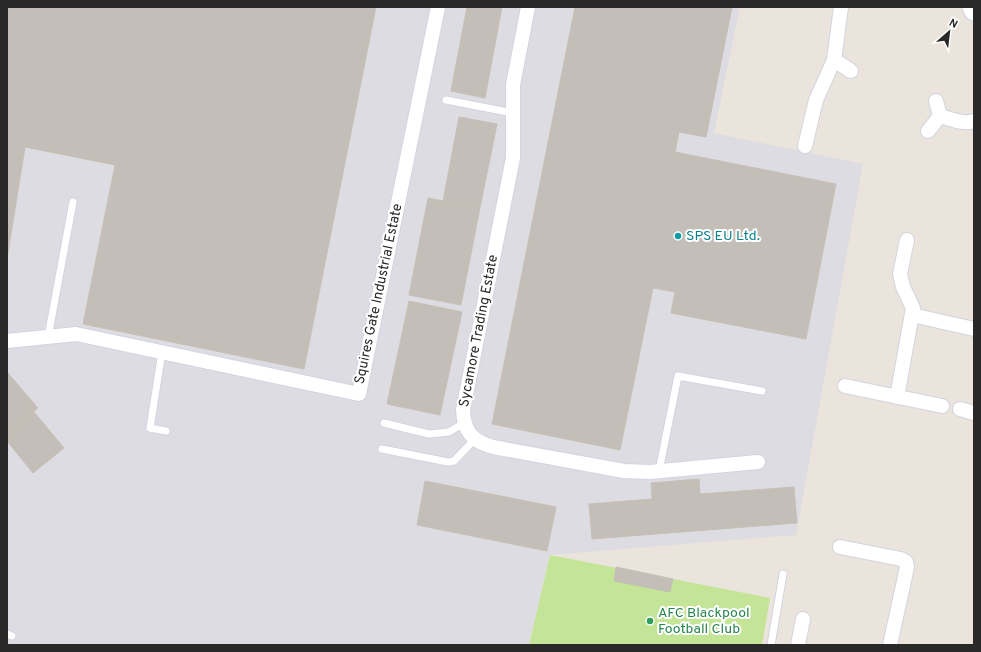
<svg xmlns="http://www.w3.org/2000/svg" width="981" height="652" viewBox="0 0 981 652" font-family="Overpass,sans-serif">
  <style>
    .industrial { fill: #dedce3 }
    .pitch { fill: #c4e597 }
    .building { fill: #c3beb7; stroke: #c6c0b5 }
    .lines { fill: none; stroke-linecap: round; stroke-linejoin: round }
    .lane-casing { stroke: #d1d4e1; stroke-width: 9 }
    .street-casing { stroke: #d1d4e1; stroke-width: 16 }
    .secondary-casing { stroke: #d1d4e1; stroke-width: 21 }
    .lane { stroke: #fff; stroke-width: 7 }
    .street { stroke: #fff; stroke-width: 14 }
    .secondary { stroke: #fff; stroke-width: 19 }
    .culture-dot { fill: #0f9aa8; stroke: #fff; stroke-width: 1.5 }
    .leisure-dot { fill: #2e9e5b; stroke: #fff; stroke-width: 1.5 }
    .labels { text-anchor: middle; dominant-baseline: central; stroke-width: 4; stroke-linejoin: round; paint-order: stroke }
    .culture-label { font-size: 14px; fill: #0d838f; stroke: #fff; text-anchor: start }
    .street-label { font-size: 14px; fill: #292929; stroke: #fff }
    .leisure-label { font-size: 14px; fill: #27864d; stroke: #fff; text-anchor: start }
  </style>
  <rect width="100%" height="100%" fill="#eae4dc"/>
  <path class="industrial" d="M7 7H740L714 133 863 164 796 535 550 555 529 645H7Z"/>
  <path class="pitch" d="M550 555 770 598 762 645H529Z"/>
  <path class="building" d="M7 7H376L304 369 83 324 115 165 25 147 7 259Z
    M467 7H502L485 98 451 91Z
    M575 7H732L706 137 679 132 675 152 836 184 806 339 671 313 675 292 653 288 620 450 492 424Z
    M459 117 497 124 480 208 443 201Z
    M428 198 480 208 461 305 409 295Z
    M409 301 462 312 440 415 387 404Z
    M7 372 38 408 7 434Z
    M34 412 64 448 33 473 7 441V434Z
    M699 479 700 494 794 487 797 523 592 539 589 504 652 499 651 483Z
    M425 481 556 507 547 551 417 525Z
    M616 567 673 579 670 592 614 581Z"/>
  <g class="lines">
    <defs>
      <path id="lane" d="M446 100 513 113
        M48 337 73 202
        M162 352 150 428 166 431
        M384 423 429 434 449 432 464 423
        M382 449 448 462 454 461 475 439
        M659 471 678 376 762 391
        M7 634 12 636
        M771 645 783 574"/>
      <path id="street" d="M528 7 513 85V158L463 410C464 432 472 441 493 447L624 471 650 472 758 462
        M834 60 851 71
        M936 101 940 116C950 119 964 125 974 121
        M928 131 940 116
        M805 146 816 100 834 60 841 7
        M912 315 974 329
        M7 341 76 334 359 394 438 7
        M845 386 942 406
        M897 397 913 308 903 287 900 274 907 240
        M960 409 974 413
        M840 547 901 559 906 562 907 567 890 645
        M798 645 803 619"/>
      <path id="secondary" d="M972 7 974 11"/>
    </defs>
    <use href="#lane" class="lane-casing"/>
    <use href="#street" class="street-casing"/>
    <use href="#secondary" class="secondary-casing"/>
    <use href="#lane" class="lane"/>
    <use href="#street" class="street"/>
    <use href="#secondary" class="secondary"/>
  </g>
  <circle class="culture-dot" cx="678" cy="236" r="4"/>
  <circle class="leisure-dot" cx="650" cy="621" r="4"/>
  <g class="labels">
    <g class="culture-label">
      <text x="686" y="236">SPS EU Ltd.</text>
    </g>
    <g class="street-label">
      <text transform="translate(379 294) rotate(-78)">Squires Gate Industrial Estate</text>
      <text transform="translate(479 331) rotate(-79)">Sycamore Trading Estate</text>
    </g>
    <g class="leisure-label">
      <text x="658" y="613">AFC Blackpool<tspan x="658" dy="16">Football Club</tspan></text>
    </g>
  </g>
  <rect width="981" height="652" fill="none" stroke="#292929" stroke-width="16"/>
  <g transform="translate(949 32) rotate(28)" stroke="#ffffff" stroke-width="3" paint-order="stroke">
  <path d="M0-3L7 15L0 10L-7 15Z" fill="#292929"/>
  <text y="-6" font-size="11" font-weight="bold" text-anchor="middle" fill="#292929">N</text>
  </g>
</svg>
